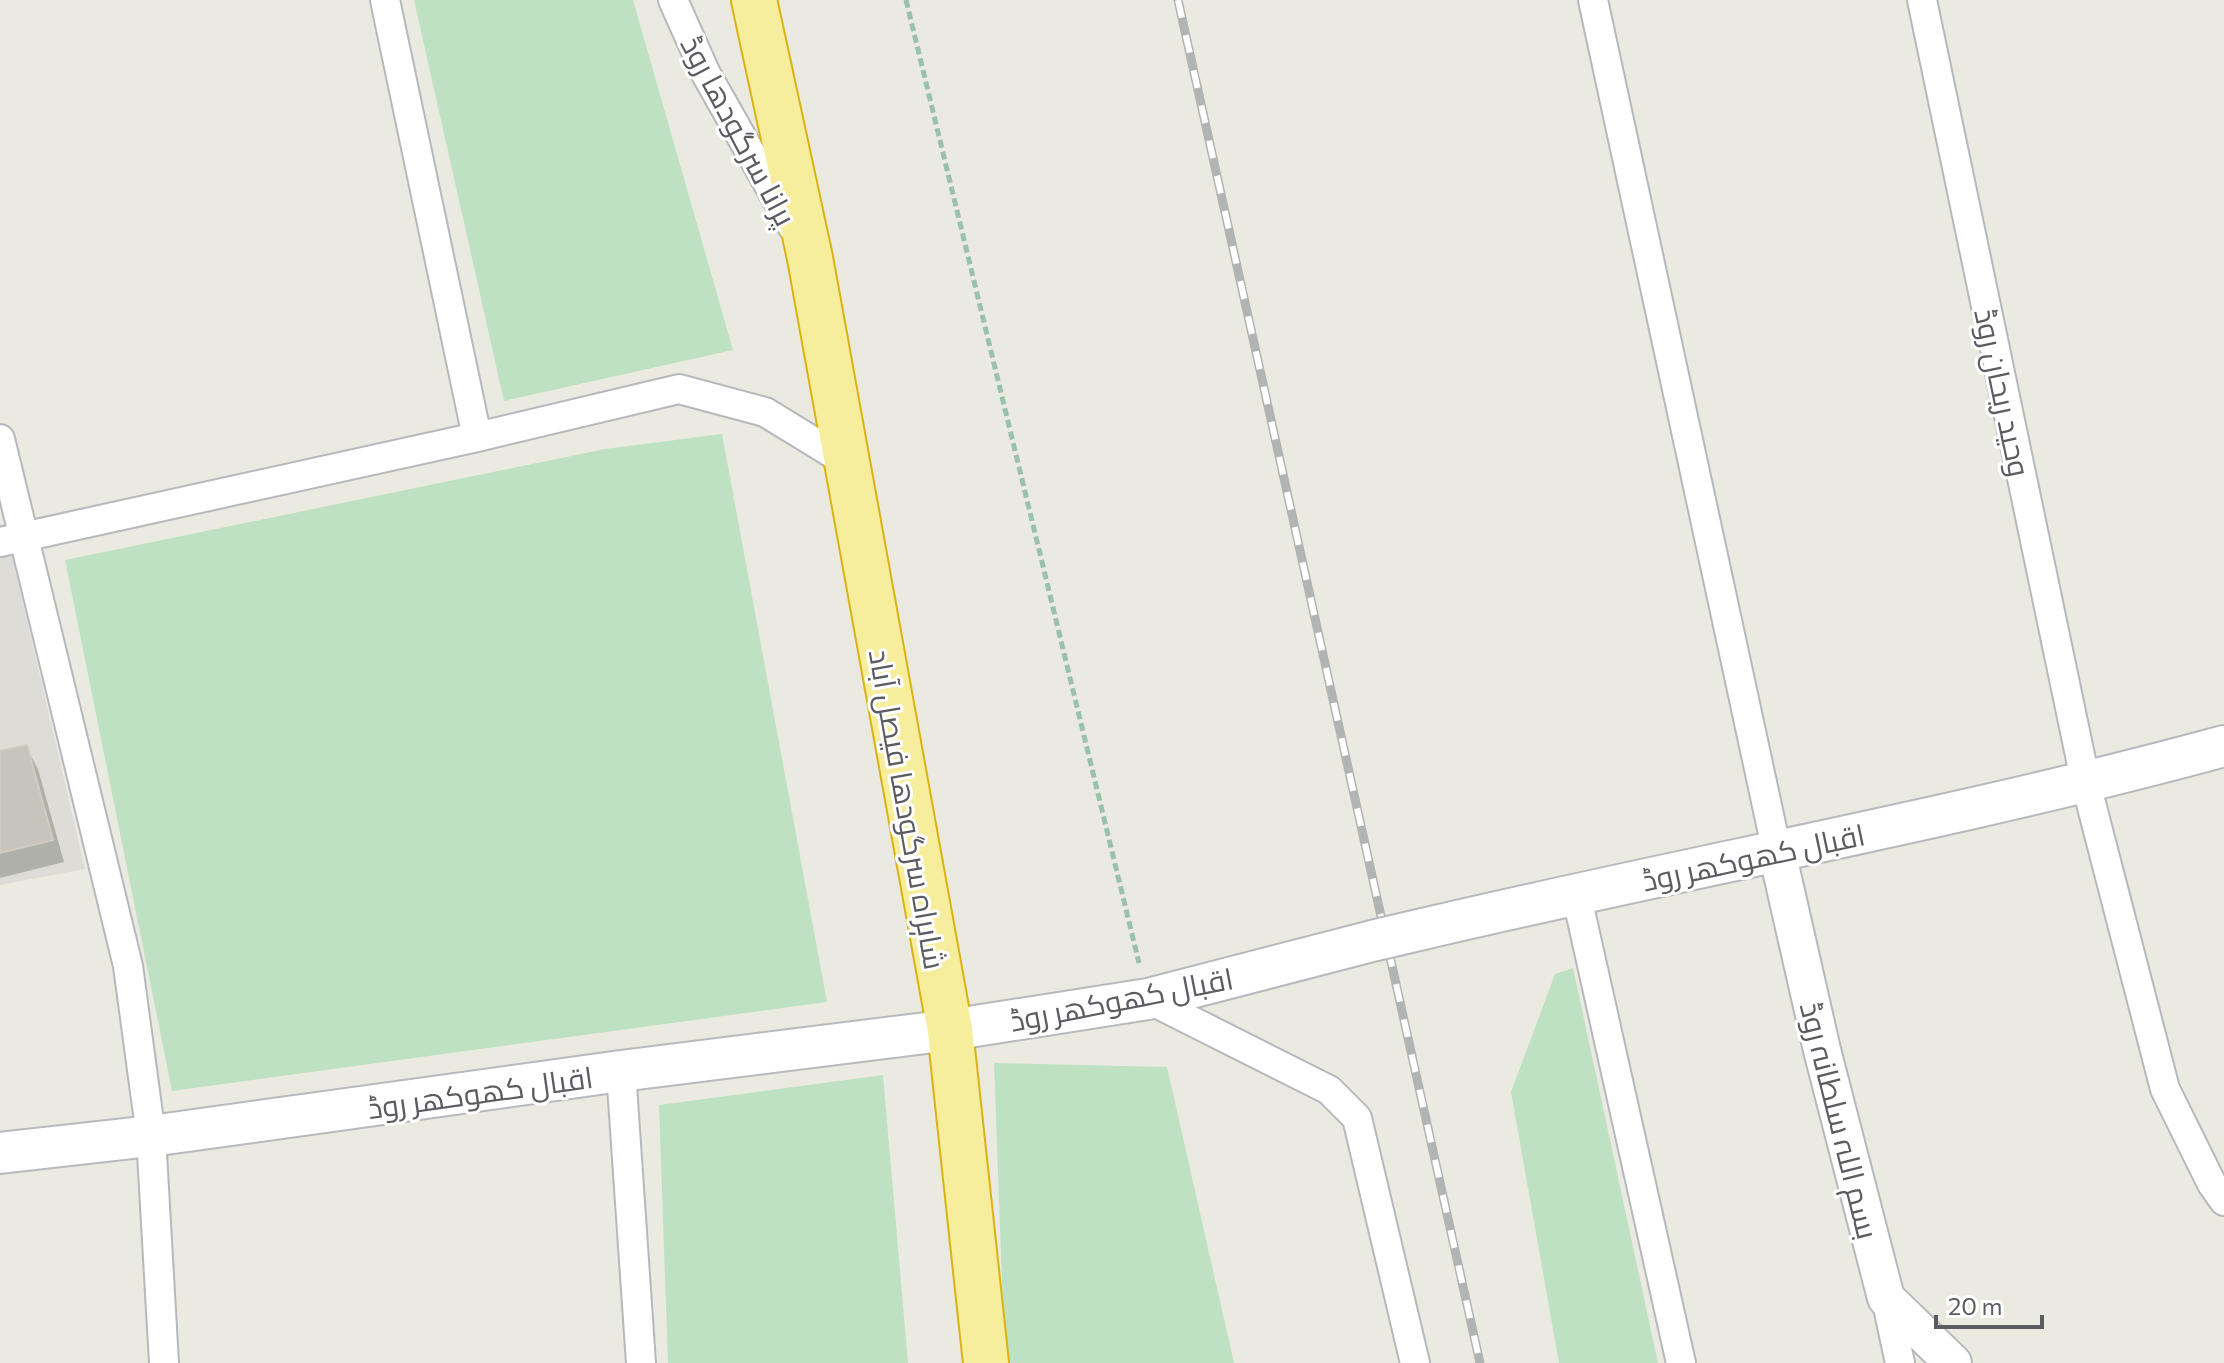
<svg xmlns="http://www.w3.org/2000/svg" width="2224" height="1363" viewBox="0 0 2224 1363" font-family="Commissioner,Cairo,sans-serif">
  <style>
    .industrial { fill: #dddcd6 }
    .green { fill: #bfe1c3 }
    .shadow { fill: #0003 }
    .building { fill: #c7c4be; stroke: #cfccc0; stroke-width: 2 }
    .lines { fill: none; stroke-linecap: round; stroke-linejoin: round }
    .minor-casing { stroke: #b7b8bd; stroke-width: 32 }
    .tertiary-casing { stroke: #b7b8bd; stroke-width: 40 }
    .secondary-casing { stroke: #b7b9bf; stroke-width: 44 }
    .trunk-casing { stroke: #dab313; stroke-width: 48 }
    .path { stroke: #9ac1a9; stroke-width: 5; stroke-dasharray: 8 4; stroke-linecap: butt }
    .minor { stroke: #fff; stroke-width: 28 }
    .tertiary { stroke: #fff; stroke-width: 36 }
    .secondary { stroke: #fff; stroke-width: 40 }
    .trunk { stroke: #f6ed9d; stroke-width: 44 }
    .rail-casing { stroke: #b2b3b3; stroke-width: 9 }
    .rail { stroke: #fff; stroke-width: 6; stroke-dasharray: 18; stroke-linecap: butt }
    .secondary-bridge-casing { stroke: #b7b9bf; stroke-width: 44; stroke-linecap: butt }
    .secondary-bridge { stroke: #fff; stroke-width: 40 }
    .labels { text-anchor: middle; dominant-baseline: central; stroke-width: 6; stroke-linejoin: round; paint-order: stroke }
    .street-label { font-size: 30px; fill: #5a5c61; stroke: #fff }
  </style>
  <rect width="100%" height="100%" fill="#ebeae1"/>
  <path class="industrial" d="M11 552 85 869 0 885V555Z"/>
  <path class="green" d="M414 0H633L733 350 504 401Z
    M722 434 827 1002 172 1091 65 560 605 449Z
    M1573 968 1658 1363H1559L1511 1092 1555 974Z
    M994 1063 1167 1067 1234 1363H1005Z
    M883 1075 908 1363H668L659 1105Z"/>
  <path class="shadow" d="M26 747 38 769 64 862 0 878V753Z"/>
  <path class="building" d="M27 745 53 840 0 853V751Z"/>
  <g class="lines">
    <defs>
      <path id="minor" d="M385 0 477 437
        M673 0 706 74 792 226
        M1593 0 1777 852
        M1922 0 2086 784 2165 1089 2212 1184 2224 1201
        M0 439 128 966 151 1136 164 1363
        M0 542 477 437 679 389 765 412 845 461
        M1576 893 1681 1363
        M1148 999 1329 1090 1357 1118 1415 1363
        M621 1071 641 1363
        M1886 1298 1900 1363"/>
      <path id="tertiary" d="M1777 852 1822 1050 1886 1298 1953 1363"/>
      <path id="secondary" d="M1423 929C1690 866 1960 818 2224 746
        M0 1153 151 1136 621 1071 950 1030 1148 999 1376 940"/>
      <path id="trunk" d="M754 0 810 258 950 1030 986 1363"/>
    </defs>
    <use href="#minor" class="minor-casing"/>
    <use href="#tertiary" class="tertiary-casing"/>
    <use href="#secondary" class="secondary-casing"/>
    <use href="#trunk" class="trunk-casing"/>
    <path class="path" d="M906 0 1139 963"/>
    <use href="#minor" class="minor"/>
    <use href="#tertiary" class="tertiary"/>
    <use href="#secondary" class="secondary"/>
    <use href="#trunk" class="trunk"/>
    <defs>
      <path id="rail" d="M1178 0 1480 1363"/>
    </defs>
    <use href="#rail" class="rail-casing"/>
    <use href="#rail" class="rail"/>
    <defs>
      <path id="secondary-bridge" d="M1376 940 1423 929"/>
    </defs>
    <use href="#secondary-bridge" class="secondary-bridge-casing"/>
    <use href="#secondary-bridge" class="secondary-bridge"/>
  </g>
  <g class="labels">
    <g class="street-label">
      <text transform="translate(740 130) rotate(62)">پرانا سرگودھا روڈ</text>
      <text transform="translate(2004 392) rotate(78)">وحید ریحان روڈ</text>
      <text transform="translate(909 809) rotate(80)">شاہراہ سرگودھا فیصل آباد</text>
      <text transform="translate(1753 856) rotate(-12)">اقبال کھوکھر روڈ</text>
      <text transform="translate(1121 998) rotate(-11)">اقبال کھوکھر روڈ</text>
      <text transform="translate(480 1091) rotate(-8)">اقبال کھوکھر روڈ</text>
      <text transform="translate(1841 1120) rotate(76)">بسم اللہ سلطانہ روڈ</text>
    </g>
  </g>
  <path d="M1936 1315v12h106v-12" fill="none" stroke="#5a5c61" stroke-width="4"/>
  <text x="1948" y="1315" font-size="24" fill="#5a5c61" stroke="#ffffff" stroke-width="6" paint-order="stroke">20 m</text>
</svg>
